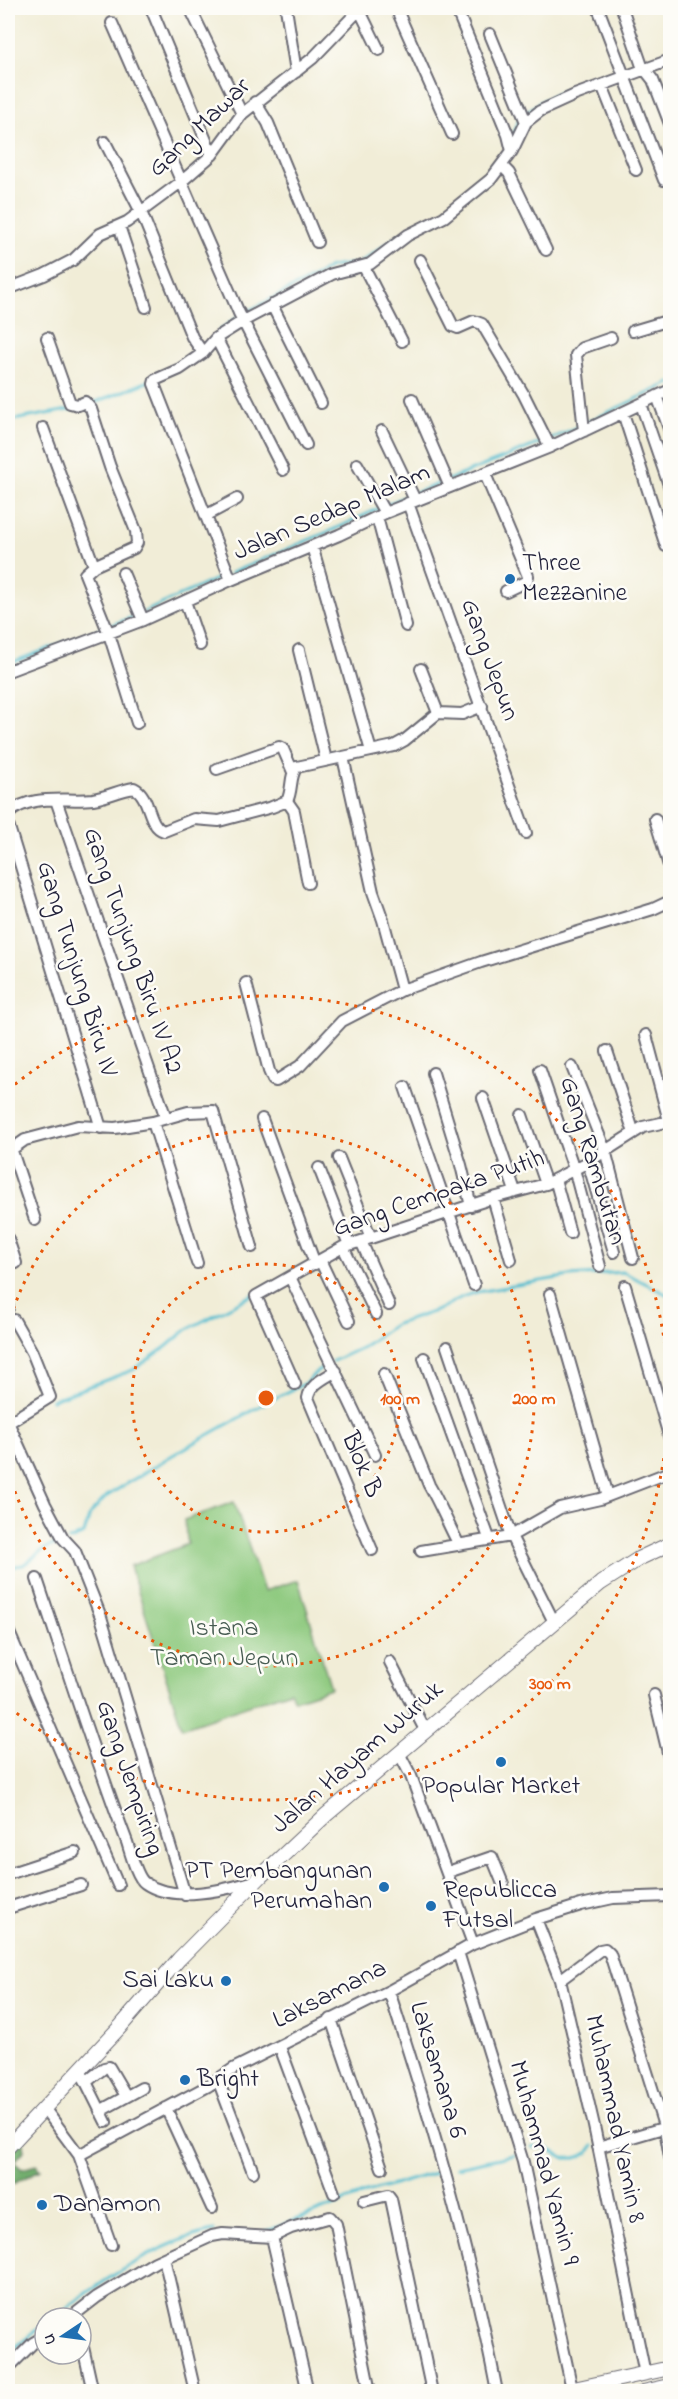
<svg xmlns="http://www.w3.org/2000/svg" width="678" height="2399" viewBox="0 0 678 2399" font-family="'Indie Flower',sans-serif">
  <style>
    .green { fill: #8dc97e; stroke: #58765c; stroke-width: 1.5 }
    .forest { fill: #72ad6d; stroke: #4a6854; stroke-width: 1.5 }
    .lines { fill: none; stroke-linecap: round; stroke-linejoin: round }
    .stream { stroke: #54bed0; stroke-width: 3 }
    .minor-casing { stroke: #6a6972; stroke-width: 14 }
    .major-casing { stroke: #6a6972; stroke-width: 16 }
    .minor { stroke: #fff; stroke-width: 10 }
    .major { stroke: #fff; stroke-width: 14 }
    .ring { fill: none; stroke: #e8590c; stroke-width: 3; stroke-dasharray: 3 6 }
    .poi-dot { fill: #1f6fb2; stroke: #fdfcf7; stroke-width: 2 }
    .labels { text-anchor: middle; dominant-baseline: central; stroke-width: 5; stroke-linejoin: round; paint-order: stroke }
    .street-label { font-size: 26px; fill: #22223b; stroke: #fdfcf7 }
    .poi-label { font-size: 26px; fill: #22223b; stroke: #fdfcf7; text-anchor: start }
    .park-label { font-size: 26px; fill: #475c52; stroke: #fdfcf7 }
    .centre { fill: #e8590c; stroke: #fdfcf7; stroke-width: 3 }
    .ring-label { font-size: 18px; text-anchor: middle; font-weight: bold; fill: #e8590c; stroke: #fdfcf7; stroke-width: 5; stroke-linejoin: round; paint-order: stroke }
  </style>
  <rect width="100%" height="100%" fill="#fdfcf7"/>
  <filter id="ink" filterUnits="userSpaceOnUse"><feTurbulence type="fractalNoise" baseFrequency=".0167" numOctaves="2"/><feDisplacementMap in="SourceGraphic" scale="12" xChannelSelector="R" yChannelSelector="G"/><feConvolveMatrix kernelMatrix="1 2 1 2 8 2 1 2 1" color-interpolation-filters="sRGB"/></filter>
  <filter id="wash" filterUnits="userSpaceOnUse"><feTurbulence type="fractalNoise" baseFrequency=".008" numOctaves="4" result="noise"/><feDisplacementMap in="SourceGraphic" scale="24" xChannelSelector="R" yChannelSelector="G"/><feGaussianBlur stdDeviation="1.35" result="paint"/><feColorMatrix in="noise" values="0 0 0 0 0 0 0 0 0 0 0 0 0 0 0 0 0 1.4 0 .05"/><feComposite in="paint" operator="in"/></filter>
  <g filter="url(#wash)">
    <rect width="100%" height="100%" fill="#f1edd7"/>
    <path class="green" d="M234 1502 264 1591 298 1580 331 1688 294 1700 290 1691 182 1728 130 1566 188 1544 184 1520Z"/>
    <path class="forest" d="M22 2138 24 2151 14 2162 22 2169 36 2165 40 2170 13 2184 8 2181V2149Z"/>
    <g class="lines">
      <path class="stream" d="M645 64 670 54
        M625 71 639 66
        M513 136 521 114C531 111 537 103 546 99 569 88 594 79 619 73
        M361 262 400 235
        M220 330 242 314 318 275 330 267 352 264
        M91 404 152 380
        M8 421 74 409
        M549 440 670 383
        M415 493 543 442
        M385 505 409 495
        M231 573 337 528 379 508
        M144 612 225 575
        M8 664 138 615
        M333 1361 361 1348 394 1325 438 1310 462 1297 477 1292 570 1276 623 1272 670 1296
        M52 1400 133 1370 166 1347 186 1330 254 1294
        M69 1540 84 1534 90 1514 107 1496 171 1456 267 1402 306 1383 317 1371 327 1364
        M8 1573 15 1566 23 1565 46 1548 62 1542
        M532 2147 547 2148 565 2158H576L588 2153 593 2146
        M457 2167 514 2155
        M265 2232 366 2193 441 2171
        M53 2318C98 2284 158 2241 214 2231
        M8 2353 45 2324"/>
    </g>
  </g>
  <g filter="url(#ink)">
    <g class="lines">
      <defs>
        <path id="minor" d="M151 8 212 155
          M190 8 242 114
          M286 8 296 72
          M396 8 452 134
          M456 8 508 135 512 151
          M598 8 664 180
          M622 8 642 66 653 80 670 124
          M359 9 379 50
          M112 23 239 313 306 445
          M490 34 526 122
          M602 85 636 170
          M255 102 268 123 317 242
          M105 142 141 212 192 337 203 353
          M502 166 509 173 546 250
          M119 226 146 307
          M420 260 453 326 458 328 474 321 482 324 524 395 550 447
          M364 267 402 341
          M8 289 44 275 73 260 100 234 127 222 181 182 212 155 242 114 313 58 361 8
          M272 305 321 403
          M633 331 670 320
          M47 338 70 403 78 405 85 402 91 409 110 467 136 531 137 543 134 548 94 566 85 574 109 634 137 723
          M216 338 283 470
          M657 396 670 431
          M412 399 450 487
          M641 404 670 488
          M623 413 666 546
          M43 428 94 566
          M382 431 415 500
          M584 431 576 355 582 348 611 338
          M357 464 385 513
          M485 474 528 576 527 581 506 591
          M408 503 526 833
          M207 515 237 499
          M377 517 406 626
          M312 546 371 751
          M123 573 143 620
          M231 580 154 384 155 380 180 369 203 353 216 338 243 321 332 274 370 264 408 235 444 217 491 179 512 151 526 122 540 111 575 95 670 60
          M185 601 200 645
          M299 650 326 760
          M8 671 143 620 231 580 339 535 385 513 550 447 670 390
          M438 713 462 714 482 706
          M343 757 373 892 383 920 402 990
          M217 769 279 747 283 749 293 772
          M56 800 166 1118
          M287 801C293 790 289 776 297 767L394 746 405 740 438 713 421 669
          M287 801 294 811 308 883
          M8 814C29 793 66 802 93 799 107 797 120 790 134 788 151 796 147 826 164 831L194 819 219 821 272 807 287 801
          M655 819 670 869
          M8 824 101 1128
          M246 983 269 1071 273 1080 276 1081 300 1066 342 1021 402 990 481 962 653 909 670 901
          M646 1035 669 1121
          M607 1051 634 1133
          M572 1067 605 1150 633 1258
          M540 1070 574 1169 600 1266
          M433 1073 461 1165 471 1206
          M405 1087 474 1285
          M483 1098 515 1191
          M522 1115 546 1184
          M262 1119 315 1264
          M153 1122 197 1263
          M11 1148 35 1220
          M8 1152 25 1140 78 1126 115 1128 153 1122 188 1112 213 1111 252 1247
          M339 1158 371 1238
          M588 1162 614 1252
          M319 1168 349 1245
          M555 1179 570 1233
          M493 1198 511 1260
          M8 1239 16 1263
          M361 1241 389 1305
          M343 1247 376 1314
          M320 1260 349 1321
          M290 1277 375 1455
          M625 1286 670 1439
          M550 1294 608 1496
          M8 1307V1308
          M424 1358 489 1538
          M336 1371C325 1378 310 1384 308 1398L372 1550
          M384 1374 429 1485C440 1504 448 1524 458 1543
          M295 1384 256 1296 343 1247 493 1198 546 1184 588 1162 643 1127 670 1121
          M8 1422 45 1504 63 1538 75 1551 101 1617 185 1895
          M8 1423 50 1397 32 1352 14 1320
          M421 1551 511 1536 447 1347
          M37 1579C66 1666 94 1755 127 1842 130 1851 137 1878 145 1883 173 1903 225 1890 255 1881
          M554 1622 511 1536 560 1508 600 1499 670 1472
          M8 1630 118 1885
          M390 1662 425 1730
          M654 1695 670 1761
          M399 1753 411 1776 473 1944
          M448 1872 492 1857 503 1884
          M8 1874 75 1852
          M8 1908 81 1885
          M536 1919 560 1980 594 2126 645 2374
          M458 1952 523 2162 572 2389
          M560 1980 600 1950 605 1949 610 1954 665 2129 670 2157
          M389 1991C432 2122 471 2255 497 2392
          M331 2019 382 2168
          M280 2047 334 2193
          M83 2076 106 2122
          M218 2080 253 2172
          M86 2082 104 2068 109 2067 126 2096
          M44 2108 79 2155 111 2245
          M166 2108 212 2208
          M100 2111 142 2088
          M598 2147 670 2126
          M79 2155 208 2086 233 2069 389 1991 473 1944 536 1919 581 1905 613 1898 670 1896
          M364 2201 388 2195 391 2199 432 2392
          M272 2237 308 2392
          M164 2258 195 2392
          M70 2318 97 2297 155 2262 212 2236 223 2234 272 2237 291 2228 330 2217 336 2224 370 2392
          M81 2338 93 2392
          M8 2368 33 2343 45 2336"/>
        <path id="major" d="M8 2147 120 2027 179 1959 261 1876 326 1815 601 1583 640 1558 670 1544
          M560 2392 670 2368
          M643 2392 670 2386"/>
      </defs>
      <use href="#minor" class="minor-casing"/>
      <use href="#major" class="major-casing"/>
      <use href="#minor" class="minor"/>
      <use href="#major" class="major"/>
    </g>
  </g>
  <g class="ring">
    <circle cx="266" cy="1398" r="134"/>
    <path d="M8 1326A268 268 0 1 1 8 1470"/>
    <path d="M8 1090A402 402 0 1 1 8 1706"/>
  </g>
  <g class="poi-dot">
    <circle cx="510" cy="579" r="6"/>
    <circle cx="501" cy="1762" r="6"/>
    <circle cx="384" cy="1887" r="6"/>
    <circle cx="431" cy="1906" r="6"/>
    <circle cx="226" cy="1981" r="6"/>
    <circle cx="185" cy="2080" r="6"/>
    <circle cx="42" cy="2205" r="6"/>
  </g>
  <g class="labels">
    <g class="street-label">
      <text transform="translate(200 128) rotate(-44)">Gang Mawar</text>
      <text transform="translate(332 513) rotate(-23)">Jalan Sedap Malam</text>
      <text transform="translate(489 660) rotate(70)">Gang Jepun</text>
      <text transform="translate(132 951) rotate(71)">Gang Tunjung Biru IV A2</text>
      <text transform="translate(76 969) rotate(73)">Gang Tunjung Biru IV</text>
      <text transform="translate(592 1161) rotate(73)">Gang Rambutan</text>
      <text transform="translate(439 1194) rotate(-19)">Gang Cempaka Putih</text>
      <text transform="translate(361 1465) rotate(67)">Blok B</text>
      <text transform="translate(358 1758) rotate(-41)">Jalan Hayam Wuruk</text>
      <text transform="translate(129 1778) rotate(71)">Gang Jempiring</text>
      <text transform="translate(330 1995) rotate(-27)">Laksamana</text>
      <text transform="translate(437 2070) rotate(73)">Laksamana 6</text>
      <text transform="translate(614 2119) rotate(78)">Muhammad Yamin 8</text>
      <text transform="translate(543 2163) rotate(75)">Muhammad Yamin 9</text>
    </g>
    <g class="poi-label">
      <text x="522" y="564">Three<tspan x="522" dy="30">Mezzanine</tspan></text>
      <text x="501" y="1787" text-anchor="middle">Popular Market</text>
      <text x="372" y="1872" text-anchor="end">PT Pembangunan<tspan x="372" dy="30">Perumahan</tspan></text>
      <text x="443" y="1891">Republicca<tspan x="443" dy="30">Futsal</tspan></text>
      <text x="214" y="1981" text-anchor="end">Sai Laku</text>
      <text x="197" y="2080">Bright</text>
      <text x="54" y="2205">Danamon</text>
    </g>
    <g class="park-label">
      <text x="224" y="1629">Istana<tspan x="224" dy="30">Taman Jepun</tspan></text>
    </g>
  </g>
  <circle cx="266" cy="1398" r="9" class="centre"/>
  <g class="ring-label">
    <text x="400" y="1404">100 m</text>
    <text x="534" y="1404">200 m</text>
    <text x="550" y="1689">300 m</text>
  </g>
  <rect width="678" height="2399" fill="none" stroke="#fdfcf7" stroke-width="30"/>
  <g transform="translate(63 2336) rotate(257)"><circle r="28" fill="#fdfcf7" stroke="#a5a5ac" stroke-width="1.5"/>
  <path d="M0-4.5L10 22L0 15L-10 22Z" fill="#1f6fb2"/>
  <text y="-9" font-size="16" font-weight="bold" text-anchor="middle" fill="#22223b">U</text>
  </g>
</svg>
